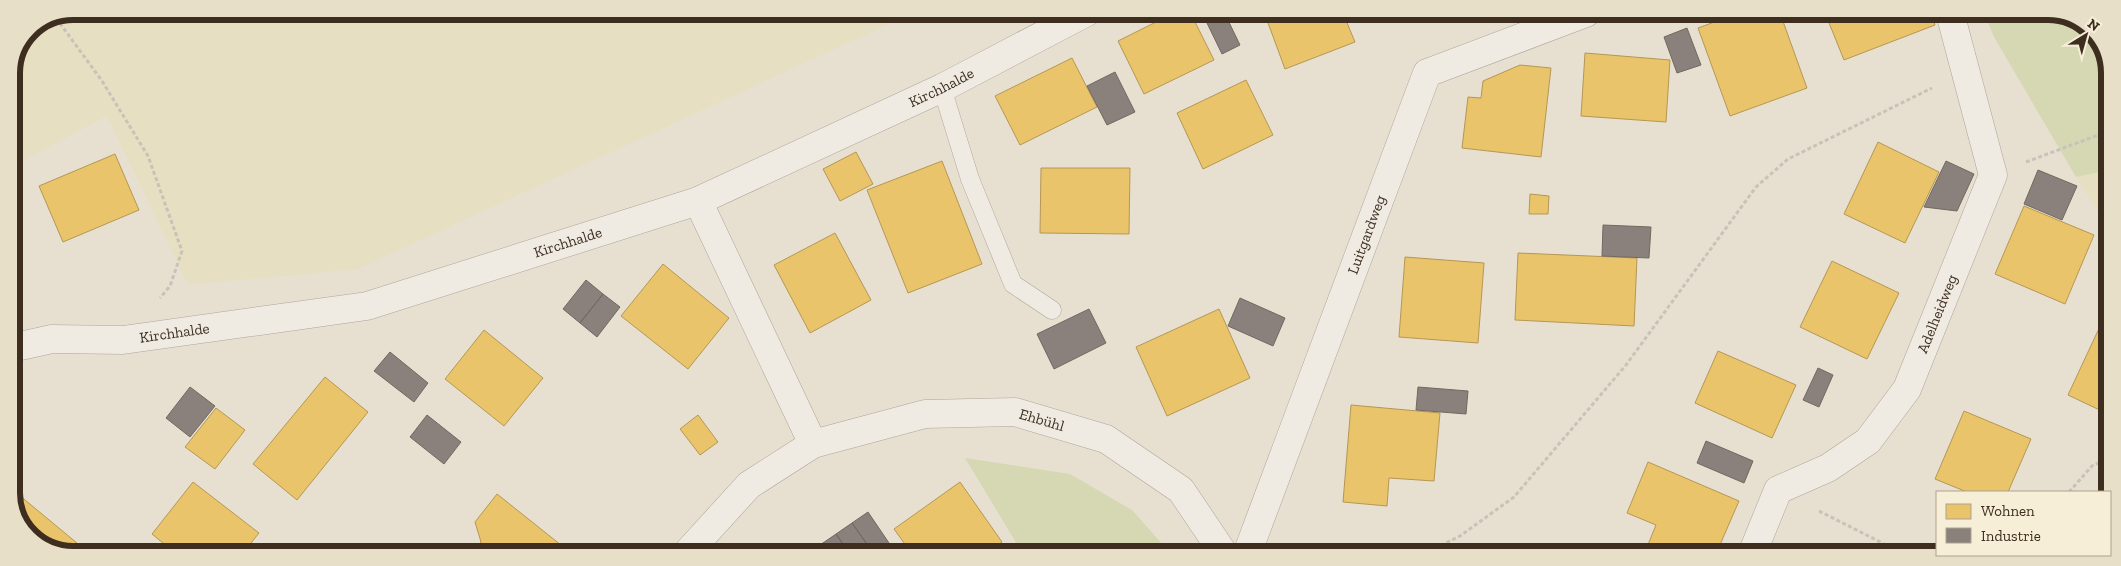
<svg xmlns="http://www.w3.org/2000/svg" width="2121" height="566" viewBox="0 0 2121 566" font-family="'Zilla Slab',serif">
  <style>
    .farmland { fill: #e6dfc2 }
    .green { fill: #d6d7b3 }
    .homes { fill: #e9c46a; stroke: #b59754 }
    .industry { fill: #8a817c; stroke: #736860 }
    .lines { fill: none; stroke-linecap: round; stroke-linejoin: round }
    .service-casing { stroke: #ada599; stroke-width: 19 }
    .minor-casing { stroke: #ada599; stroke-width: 29 }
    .path { stroke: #c8c2b9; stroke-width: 3; stroke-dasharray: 4 2.5; stroke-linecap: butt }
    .service { stroke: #efebe3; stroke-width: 18 }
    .minor { stroke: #efebe3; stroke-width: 28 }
    .labels { text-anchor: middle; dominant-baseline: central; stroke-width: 5; stroke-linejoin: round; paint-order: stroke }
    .street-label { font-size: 15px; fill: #3d2e20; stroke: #f7eed8 }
    .rim { fill: none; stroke: #3d2e20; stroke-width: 6 }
  </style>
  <rect width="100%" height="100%" fill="#e7e0d1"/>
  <path class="farmland" d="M73 11 915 12 358 269 188 285 107 116 11 167V72L29 29Z
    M2109 170V230L2076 177Z"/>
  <path class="green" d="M1984 13H2064L2095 32 2110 68 2109 170 2076 177 1994 37Z
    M965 458 1070 474 1132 510 1171 554H1023Z"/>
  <path class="homes" d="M1176 12H1190L1214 60 1144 94 1118 41Z
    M1264 12 1343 13 1355 42 1285 69Z
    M1739 13H1780L1807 88 1730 116 1698 28Z
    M1825 13H1931L1935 25 1844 60Z
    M1585 53 1670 60 1666 122 1581 116Z
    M1072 58 1097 107 1020 145 995 96Z
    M1520 65 1551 68 1541 157 1462 148 1468 97 1481 98 1483 81Z
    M1246 80 1273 135 1203 169 1177 113Z
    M1878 142 1939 172 1905 243 1844 214Z
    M856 152 873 184 840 201 823 169Z
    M115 154 139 210 63 242 39 186Z
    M942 161 982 264 908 293 867 190Z
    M1041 168H1130L1129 234 1040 233Z
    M1530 194 1549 196 1548 214H1529Z
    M2024 206 2094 235 2065 304 1995 274Z
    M835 233 871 300 810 333 774 265Z
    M1518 253 1637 258 1634 326 1515 320Z
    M1405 257 1484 263 1478 343 1399 337Z
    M1832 261 1899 293 1867 359 1800 327Z
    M663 264 729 318 688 369 621 316Z
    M1219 309 1250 378 1167 416 1136 347Z
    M2102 322 2109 325 2108 414 2068 395Z
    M484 330 543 378 504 426 445 379Z
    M1718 351 1796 385 1772 438 1695 403Z
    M325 377 368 412 297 500 253 464Z
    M1351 405 1440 413 1434 481 1389 478 1387 506 1343 502Z
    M216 408 245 430 215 469 185 447Z
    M1964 411 2031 439 2008 492H1967L1935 479Z
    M698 415 718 442 700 455 680 429Z
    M1648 462 1739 501 1716 554H1649L1645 552 1656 525 1627 513Z
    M193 482 259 533 243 553H175L152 534Z
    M960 482 1002 542 985 554H912L894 529Z
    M497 494 571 553H472L481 542 475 522Z
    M19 495 89 553H57L26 534 12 498Z"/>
  <path class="industry" d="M1221 12H1224L1240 45 1222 54 1206 21Z
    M1687 28 1701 65 1677 73 1664 37Z
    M1115 72 1135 112 1107 125 1087 86Z
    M1946 161 1974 174 1957 211 1924 207Z
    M2038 170 2077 186 2062 220 2024 204Z
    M1603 225 1651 227 1649 258 1602 256Z
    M586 280 603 294 580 323 563 309Z
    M603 294 620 307 597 337 580 323Z
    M1240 298 1285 318 1273 346 1228 326Z
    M1089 309 1106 343 1054 369 1037 334Z
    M390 352 428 383 414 402 374 371Z
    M1818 368 1833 375 1819 407 1803 400Z
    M190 387 215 406 190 437 166 418Z
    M1418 387 1468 391 1466 414 1416 410Z
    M427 415 461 442 444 464 410 437Z
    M1706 441 1753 461 1744 483 1697 463Z
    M868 512 889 543 874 554 852 523Z
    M852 523 874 554H850L836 534Z
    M836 534 850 554H826L820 545Z
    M820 545 826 554 808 553Z"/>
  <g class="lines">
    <defs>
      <path id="service" d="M942 88 970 179 1013 284 1052 310"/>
      <g id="minor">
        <path d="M698 201 813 444"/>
        <path id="s1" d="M11 348 52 339 123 340 367 306 698 201 942 88 1087 12"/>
        <path id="s2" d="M687 553 749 485 813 444 925 414 1015 412 1106 439 1181 490 1224 554"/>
        <path id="s3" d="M1247 554 1427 73 1586 13"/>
        <path id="s4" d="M1752 554 1778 490 1828 468 1868 441 1907 389 1993 175 1950 13"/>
      </g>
    </defs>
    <use href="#service" class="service-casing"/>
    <use href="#minor" class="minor-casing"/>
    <path class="path" d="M56 18 102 81 148 156 182 251 170 286 160 298
      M2026 162 2109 131
      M2069 492 2092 466 2108 458
      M1819 511 1906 555
      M1423 554 1460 536 1514 497 1626 365 1756 187 1788 159 1932 88"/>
    <use href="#service" class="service"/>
    <use href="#minor" class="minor"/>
  </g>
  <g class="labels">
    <g class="street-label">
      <text stroke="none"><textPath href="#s1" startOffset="975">Kirchhalde</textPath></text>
      <text stroke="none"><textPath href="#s3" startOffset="341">Luitgardweg</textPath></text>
      <text stroke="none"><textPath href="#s1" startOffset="570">Kirchhalde</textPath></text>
      <text stroke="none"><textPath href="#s4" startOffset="318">Adelheidweg</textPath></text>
      <text stroke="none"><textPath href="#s1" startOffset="165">Kirchhalde</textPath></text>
      <text stroke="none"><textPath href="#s2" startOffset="402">Ehbühl</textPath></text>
    </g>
  </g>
  <path d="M0 0H2121V566H0ZM73 20H2048A53 53 0 0 1 2101 73V493A53 53 0 0 1 2048 546H73A53 53 0 0 1 20 493V73A53 53 0 0 1 73 20Z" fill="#e8dfc9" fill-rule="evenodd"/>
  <path class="rim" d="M73 20H2048A53 53 0 0 1 2101 73V493A53 53 0 0 1 2048 546H73A53 53 0 0 1 20 493V73A53 53 0 0 1 73 20Z"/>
  <rect x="1936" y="491" width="175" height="65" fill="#f7eed8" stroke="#ada18e"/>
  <rect x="1946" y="504" width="25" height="15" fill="#e9c46a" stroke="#ada18e"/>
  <text x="1981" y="516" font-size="15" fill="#3d2e20">Wohnen</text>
  <rect x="1946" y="528" width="25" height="15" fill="#8a817c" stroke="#ada18e"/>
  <text x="1981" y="541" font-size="15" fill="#3d2e20">Industrie</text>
  <g transform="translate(2086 35) rotate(37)" stroke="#f7eed8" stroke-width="4" paint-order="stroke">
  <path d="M0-4L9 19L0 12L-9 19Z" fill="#3d2e20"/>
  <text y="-8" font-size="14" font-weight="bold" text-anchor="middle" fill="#3d2e20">N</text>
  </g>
</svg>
